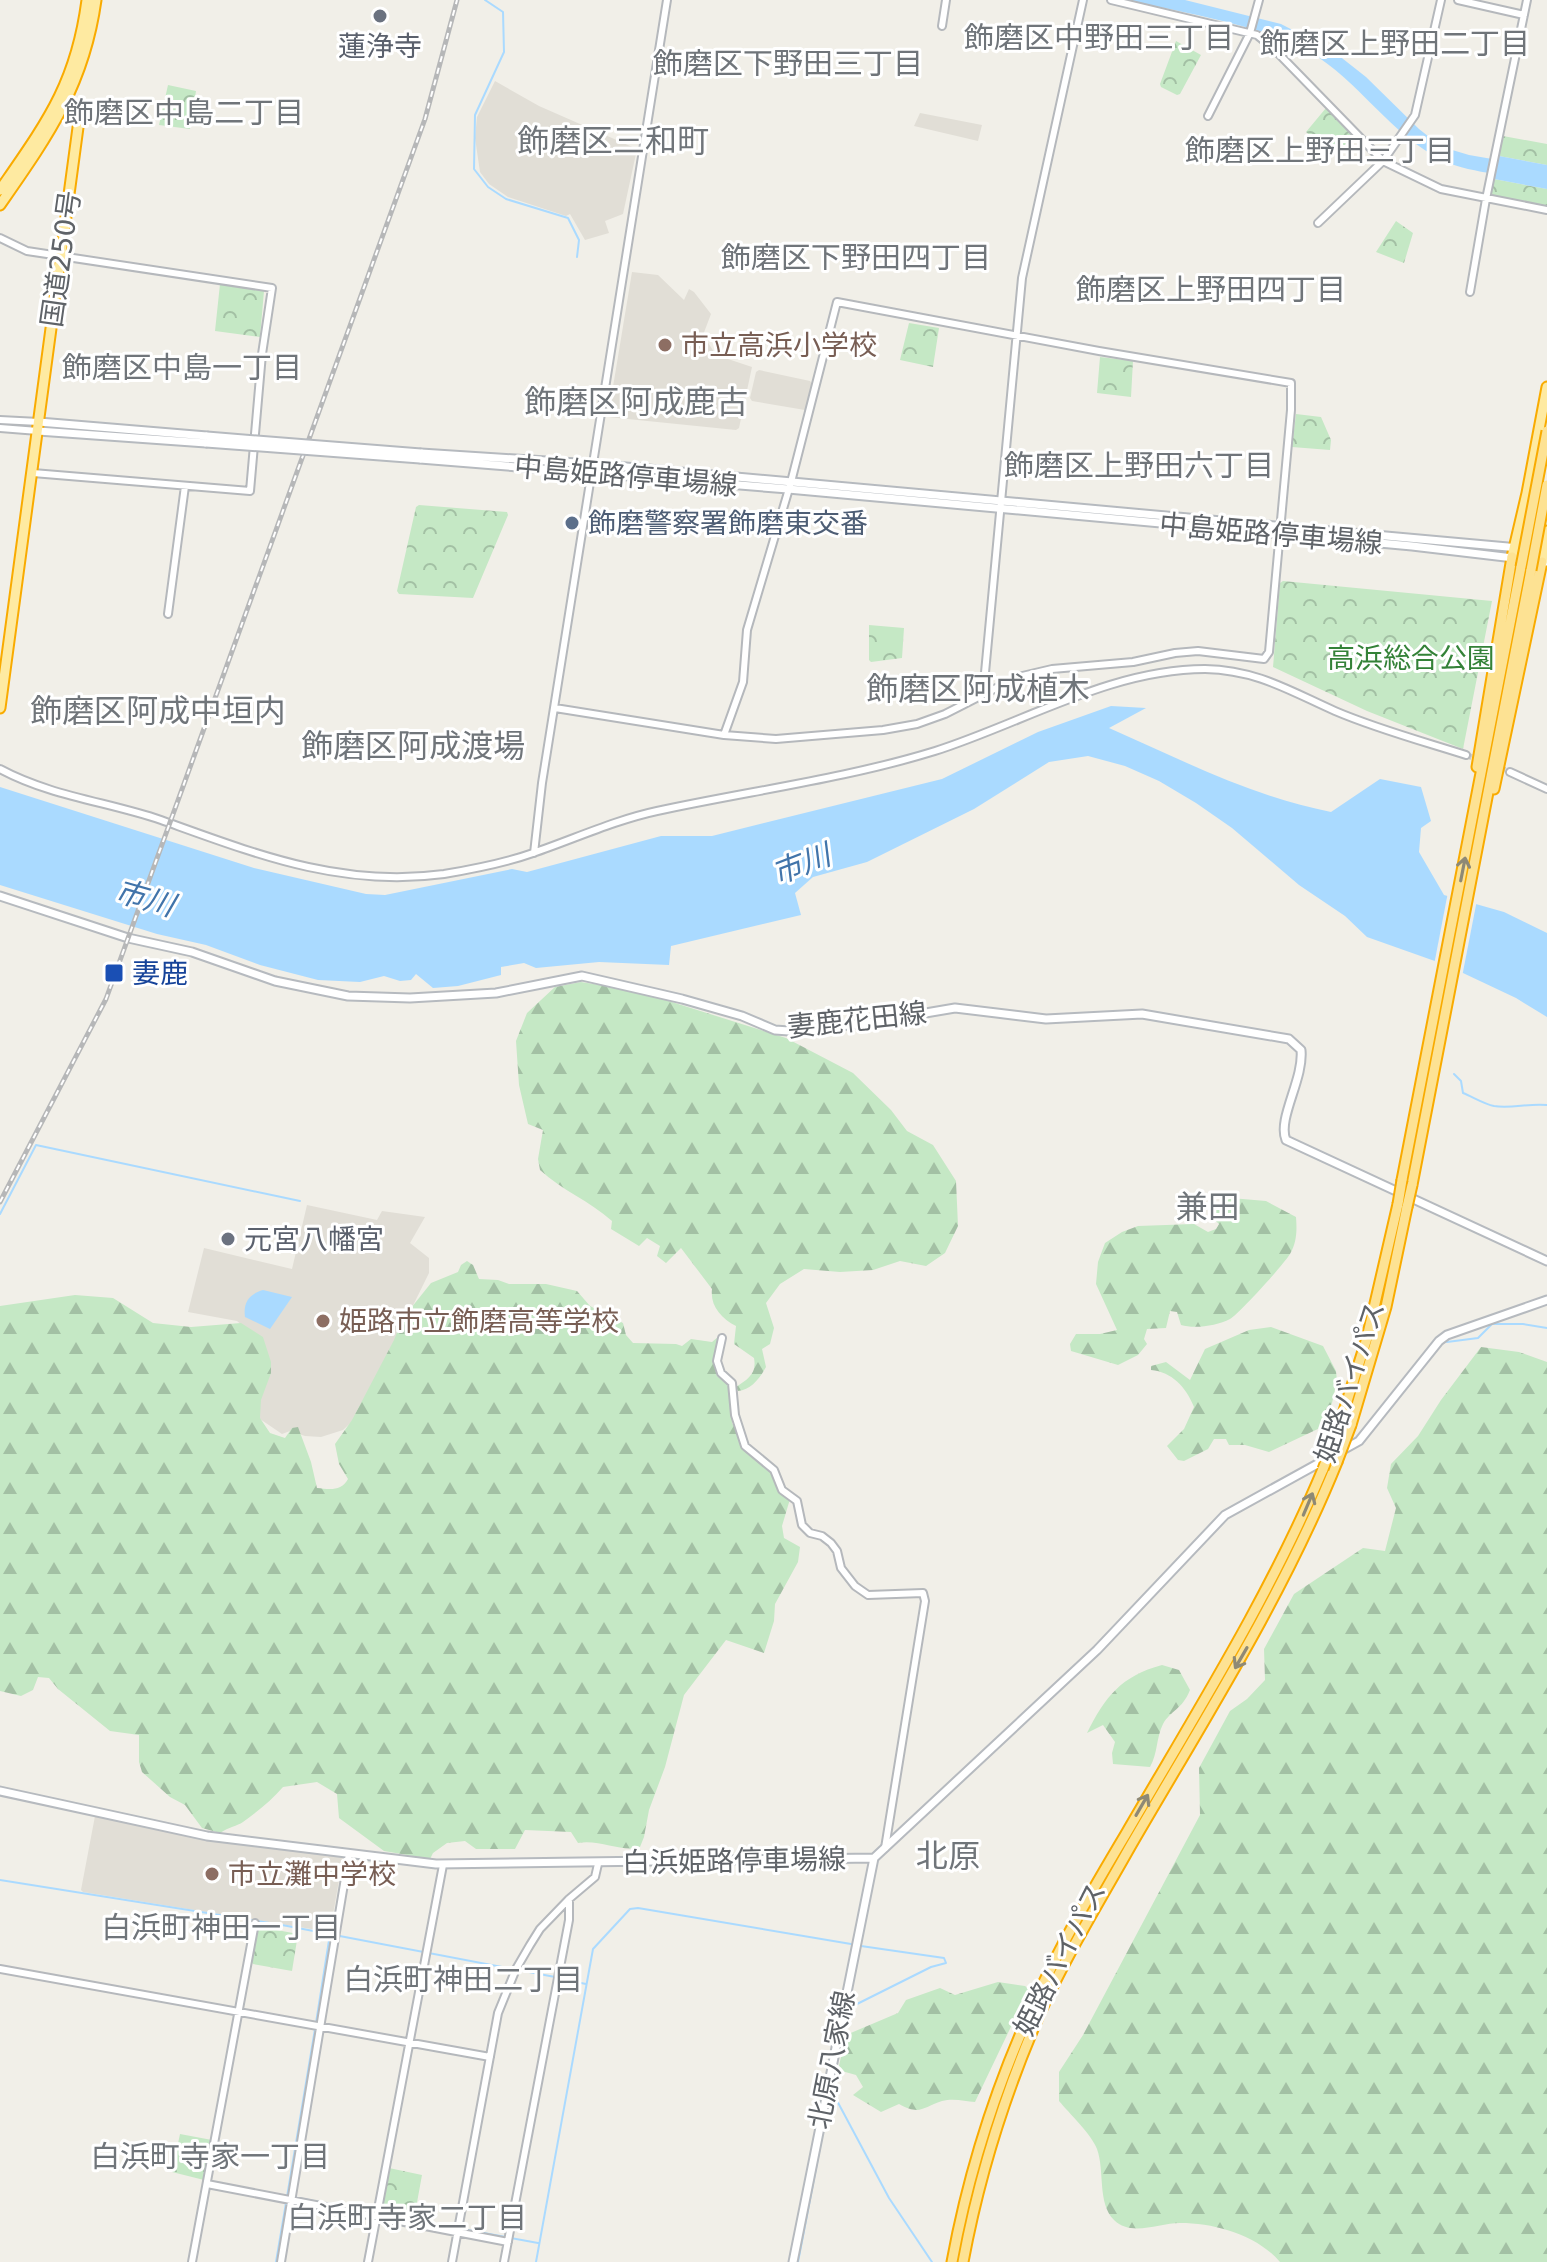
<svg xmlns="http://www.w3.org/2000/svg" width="1547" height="2262" viewBox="0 0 1547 2262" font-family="'DejaVu Sans','Noto Sans JP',sans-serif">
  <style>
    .education { fill: #e1ded6 }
    .forest { fill: url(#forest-firs) }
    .park { fill: url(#park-crowns) }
    .water { fill: #aadaff }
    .pier { fill: #f1efe8 }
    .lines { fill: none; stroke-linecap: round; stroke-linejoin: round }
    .stream { stroke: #aadaff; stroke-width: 2 }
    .tertiary-tunnel { stroke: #ccccc8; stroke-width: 6; stroke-dasharray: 6 3; stroke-linecap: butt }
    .tertiary-casing { stroke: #b5b8bc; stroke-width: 10 }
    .secondary-casing { stroke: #b6babf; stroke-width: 11 }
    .trunk-casing { stroke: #f9ab00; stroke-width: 13 }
    .motorway-casing { stroke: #f9ab00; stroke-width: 13 }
    .tertiary { stroke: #fff; stroke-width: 6 }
    .secondary { stroke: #fff; stroke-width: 7 }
    .trunk { stroke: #feeaa1; stroke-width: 9 }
    .motorway { stroke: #fde293; stroke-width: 9 }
    .rail-casing { stroke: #b6b7b8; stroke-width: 5 }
    .rail { stroke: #fff; stroke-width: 2; stroke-dasharray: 6; stroke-linecap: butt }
    .secondary-bridge-casing { stroke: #b6babf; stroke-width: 11; stroke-linecap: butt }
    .motorway-bridge-casing { stroke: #f9ab00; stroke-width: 13; stroke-linecap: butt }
    .secondary-bridge { stroke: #fff; stroke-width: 7 }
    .motorway-bridge { stroke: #fde293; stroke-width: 9 }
    .oneway { stroke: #8e8975 }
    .worship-dot { fill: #6b7280; stroke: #fff; stroke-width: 3 }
    .education-dot { fill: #8d6e63; stroke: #fff; stroke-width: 3 }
    .service-dot { fill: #5c6f8a; stroke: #fff; stroke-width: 3 }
    .transit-dot { fill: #1a4fb4; stroke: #fff; stroke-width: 3 }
    .labels { text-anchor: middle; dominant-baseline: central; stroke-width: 6; stroke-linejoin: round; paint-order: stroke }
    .worship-label { font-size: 28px; fill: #5b616d; stroke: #fff }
    .street-label { font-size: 28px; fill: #5f6368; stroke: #fff }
    .education-label { font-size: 28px; fill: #785e54; stroke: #fff; text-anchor: start }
    .service-label { font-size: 28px; fill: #4e5e75; stroke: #fff; text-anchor: start }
    .park-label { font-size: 28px; fill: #348238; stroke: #fff }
    .transit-label { font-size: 28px; fill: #164399; stroke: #fff; text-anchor: start }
    .neighbourhood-label { font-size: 30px; fill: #70757a; stroke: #fff }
    .water-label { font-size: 30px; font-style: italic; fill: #4174aa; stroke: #fff }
    .quarter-label { font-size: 32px; fill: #70757a; stroke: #fff }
  </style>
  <defs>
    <pattern id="forest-firs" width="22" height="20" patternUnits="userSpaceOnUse" patternTransform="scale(2)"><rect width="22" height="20" fill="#c5e8c5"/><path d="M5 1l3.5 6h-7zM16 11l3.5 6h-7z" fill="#a3c0a4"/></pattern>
    <pattern id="park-crowns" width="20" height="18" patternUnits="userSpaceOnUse" patternTransform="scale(2)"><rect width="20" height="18" fill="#c5e8c5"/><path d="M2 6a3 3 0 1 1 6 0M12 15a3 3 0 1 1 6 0" fill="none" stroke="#a3c0a4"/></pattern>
  </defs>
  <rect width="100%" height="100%" fill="#f1efe8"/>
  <path class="education" d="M495 81 539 106 637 149 623 214 605 221 609 233 585 240 570 214 566 216 508 197 489 184 480 172 475 138 477 117Z
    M920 113 982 125 978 141 914 126Z
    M632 272 658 275 684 300 689 289 694 292 711 314 703 335 716 355 752 367 739 428 736 430 608 417Z
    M759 370 810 381 812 384 805 410 752 401 750 398 756 372Z
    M307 1205 377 1220 382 1211 425 1217 410 1243 429 1258V1273L359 1415 343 1430 321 1437 305 1436 290 1431 282 1434 260 1419 244 1327 237 1321 188 1312 204 1248 292 1269Z
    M97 1815 210 1840 343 1857 330 1932 83 1892 81 1890 95 1816Z"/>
  <path class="forest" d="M581 982 637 991 786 1038 853 1073 891 1110 907 1131 933 1145 956 1181 958 1226 945 1253 926 1266 900 1261 873 1270 840 1272 804 1269 780 1284 766 1303 774 1328 770 1344 762 1349 766 1367C760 1378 751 1390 738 1391L736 1387C748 1379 757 1374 754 1358L734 1344 736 1326C721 1318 710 1306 712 1289L681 1248 666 1263 657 1256 660 1246 647 1238 639 1246 611 1229 612 1221C590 1201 561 1190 540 1170L538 1159 543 1130 528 1124 519 1085 516 1041 527 1013 555 987Z
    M1231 1198 1266 1201 1296 1217C1297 1230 1297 1242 1290 1254 1284 1264 1239 1314 1230 1319 1217 1326 1194 1329 1181 1325L1177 1312 1170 1311 1166 1328 1147 1329 1144 1339 1147 1344 1138 1355 1118 1365 1071 1351 1070 1344 1076 1334H1100L1117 1330 1096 1284 1098 1262 1105 1243 1122 1232 1138 1226 1194 1224 1208 1232 1216 1229 1219 1224 1208 1213Z
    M467 1261 473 1265 479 1279 498 1280 509 1284H546L577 1291 590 1306 623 1323 626 1335 633 1343 676 1344 682 1346 691 1339 712 1342 718 1337 714 1365 717 1376 727 1384 731 1395 732 1423 748 1450 772 1472 790 1499 782 1526 784 1538 800 1547 798 1562 775 1604 774 1621 764 1653 726 1640 684 1695 665 1767 649 1810 644 1837 640 1847C623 1853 600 1839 578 1843L571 1832 525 1830 515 1849H476L465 1841 447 1843 433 1853 430 1859 384 1851 339 1818 337 1794 317 1782 283 1787C272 1800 257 1812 243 1822 237 1826 229 1827 220 1833L202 1828 185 1805 170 1797 142 1772 139 1762V1735L110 1731 58 1689 49 1678 38 1677 33 1690 21 1696 0 1691V1306L75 1295 113 1298 153 1323 191 1327 241 1323 263 1337 271 1362V1373L261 1400 260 1418 270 1433 285 1438 292 1428 298 1427 311 1462 317 1488C329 1489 341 1492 348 1479L339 1464 335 1444 352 1420 394 1340 403 1318 431 1283 458 1272 461 1265Z
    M1271 1327 1323 1346 1336 1371 1337 1381 1332 1403 1320 1428 1269 1452 1245 1445H1229L1226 1439H1214L1208 1449 1184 1461 1178 1460 1167 1446 1184 1429 1194 1407C1186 1387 1172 1372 1151 1370V1366L1166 1362 1190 1380 1205 1349 1249 1330Z
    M1481 1347 1519 1352 1547 1362V2262H1280C1257 2235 1215 2223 1180 2223 1159 2223 1131 2237 1114 2220 1097 2203 1105 2171 1097 2149 1092 2135 1069 2113 1059 2101V2072L1083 2035 1200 1815 1199 1768 1230 1711 1247 1699 1265 1680 1264 1649 1294 1594 1363 1548 1385 1551 1396 1508 1387 1488 1391 1464 1418 1436 1441 1400Z
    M1162 1665 1179 1670 1190 1690C1182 1710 1171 1710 1163 1724 1156 1738 1158 1753 1150 1767L1113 1764 1112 1753 1115 1742 1103 1725 1087 1733C1105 1697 1121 1676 1162 1665Z
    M998 1982 1025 1986 1029 1989 975 2102C965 2101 953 2098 942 2101 923 2107 920 2116 899 2104L881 2112 853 2095 863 2087 856 2075 838 2070 846 2035 898 2013 906 2000 940 1988 955 1995Z"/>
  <path class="park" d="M1176 41 1201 55 1180 94 1177 95 1161 87 1160 84Z
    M168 85 196 91 190 129 159 125Z
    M1326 108 1351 134 1352 137 1336 155 1306 132Z
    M1503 136 1547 144V165L1499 156Z
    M1494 179 1547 189V206L1494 197 1491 192Z
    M1396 221 1413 233 1404 263 1376 252Z
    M220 284 264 291 260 337 215 331Z
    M909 323 939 328 933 367 900 360Z
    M1100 357 1133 361 1131 397 1097 393Z
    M1296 414 1321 417 1331 440 1330 450 1292 447Z
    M419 505 507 512 508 515 473 598 399 594 397 591 416 507Z
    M1283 581 1492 601 1463 749 1367 711 1273 667 1280 583Z
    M869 625 904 628 902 658 871 662 869 660Z
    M261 1927 298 1934 292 1971 253 1964 251 1961 258 1929Z
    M180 2134 212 2140 204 2180 172 2172Z
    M389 2168 422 2175 414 2219 381 2212Z"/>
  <path class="water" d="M1128 0H1185L1281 24 1333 51 1366 77 1419 129 1433 140 1449 149 1469 155 1498 160 1499 156 1547 165V189L1494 179V174C1477 171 1459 168 1442 160 1391 135 1359 81 1310 52 1263 25 1182 13 1128 0Z
    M1111 706 1146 708 1109 728C1182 760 1253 797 1331 812L1380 779 1421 787 1431 821 1421 828 1419 852 1444 895 1504 912 1547 933V1017L1516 998 1446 965 1367 937 1345 916 1299 885 1232 828 1196 803 1159 781 1125 766 1088 756 1049 762 974 809 867 862 813 877 795 893 801 915 671 946 669 965 599 962 536 968 524 963 501 967V975L458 986 433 988 416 974 411 980 400 981 384 976 360 982 318 980 260 965 206 945 157 934 0 885V787L254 868 366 894 385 895 512 869 527 872 661 836H712L942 779 1038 732Z
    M263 1290 292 1297 270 1329 245 1317C243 1303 249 1294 263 1290Z"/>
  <path class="pier" d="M1448 892 1477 900 1462 977 1434 965Z"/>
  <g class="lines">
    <path class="stream" d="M485 0 503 12 504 52 475 115 474 169 488 187 506 199 568 218 579 240 577 257
      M1454 1074 1461 1081 1463 1093C1473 1097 1484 1104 1494 1106 1511 1109 1528 1103 1547 1105
      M0 1214 36 1145 300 1201
      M1447 1342 1478 1338 1492 1324H1523L1547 1328
      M0 1880 282 1925 555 1977
      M561 1979 586 1984
      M316 2023 330 1934
      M842 2033 852 2009 857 2004 931 1967 946 1963 944 1958 861 1946
      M833 2082 835 2097 889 2198 932 2262
      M287 2197 315 2029
      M293 2197 455 2228
      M462 2229 538 2243
      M276 2262 286 2203
      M536 2262 593 1949 630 1909 638 1908 851 1944
      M798 2262 831 2090"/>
    <path class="tertiary-tunnel" d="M1466 755 1510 772"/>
    <defs>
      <path id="tertiary" d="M1111 0 1257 35 1273 48 1383 161 1441 189 1547 210
        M1458 0 1524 15
        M942 26 946 0
        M1208 116 1250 33 1259 0
        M1318 223 1383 161 1415 115 1441 0
        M0 238 27 251 272 288 262 354 250 491 33 473
        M1470 292 1486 199 1527 0
        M0 420 39 422
        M0 428 38 431
        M168 614 185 486
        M983 694 1022 278 1083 0
        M555 708 724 735 776 739 883 730 917 724 945 714 1018 677 1052 669 1133 662 1175 653 1198 651 1264 659 1269 652 1291 410V383L1099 351 837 302 791 482 747 630 743 682 724 735
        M0 769C50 796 108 802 161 820 256 854 341 888 444 874 474 869 505 863 533 853 574 839 615 820 657 811 749 791 844 779 935 751 1023 723 1111 669 1205 669 1257 670 1290 691 1335 711 1377 729 1422 741 1466 755
        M1510 772 1547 789
        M534 853 542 783 667 0
        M722 1338 717 1361 721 1373 732 1383 735 1415 745 1446 774 1470 782 1490 797 1501 802 1525 810 1533 822 1536 831 1543 837 1551 841 1568 855 1586 868 1595 923 1593 925 1601 885 1848
        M0 1969 490 2057
        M207 2184 508 2242
        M192 2262 255 1923
        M281 2262 349 1854
        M368 2262 443 1865
        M452 2262 498 2013 516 1969 530 1945 540 1929 569 1899 595 1877 598 1864
        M504 2262 569 1920V1899"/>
      <path id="secondary" d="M39 422 207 436
        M38 431 206 443
        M421 453 593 464 1519 548
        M420 459 788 489 1412 546 1547 562
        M0 896 128 938 192 952 275 981 348 996 410 998 496 993 582 976 682 999 742 1016 775 1030 789 1031 867 1023 955 1008 1046 1019 1142 1014 1289 1039 1301 1050C1304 1079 1277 1119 1286 1140L1547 1261
        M0 1791 207 1836 436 1864 874 1858 1097 1650 1225 1515 1359 1441 1439 1341 1447 1335 1547 1300
        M793 2262 874 1858"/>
      <path id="trunk" d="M0 190C47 122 76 84 87 0
        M0 205C48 136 84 86 96 0
        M1512 557 1527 493 1547 387
        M1542 562 1547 531
        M0 708 79 120 77 108 61 98"/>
      <path id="motorway" d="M1477 767 1512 557
        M1494 789 1542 562
        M1402 1180 1521 567
        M1412 1185 1531 570
        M1351 1425 1386 1307 1407 1207
        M1337 1433 1367 1338 1398 1204
        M952 2262C968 2175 995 2089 1032 2008 1059 1947 1093 1889 1127 1832 1196 1713 1270 1596 1323 1469
        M963 2262C979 2176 1005 2093 1040 2013 1066 1956 1099 1902 1130 1847 1203 1721 1282 1598 1337 1462"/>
    </defs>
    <use href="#tertiary" class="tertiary-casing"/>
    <use href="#secondary" class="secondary-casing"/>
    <use href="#trunk" class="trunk-casing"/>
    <use href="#motorway" class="motorway-casing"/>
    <use href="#tertiary" class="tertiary"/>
    <use href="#secondary" class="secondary"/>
    <use href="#trunk" class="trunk"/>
    <use href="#motorway" class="motorway"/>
    <defs>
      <path id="rail" d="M0 1202 106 999 425 119 457 0"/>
    </defs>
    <use href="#rail" class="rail-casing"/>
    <use href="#rail" class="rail"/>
    <defs>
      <path id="secondary-bridge" d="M207 436 421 453
        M206 443 420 459"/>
      <path id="motorway-bridge" d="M1521 567 1547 431
        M1531 570 1547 485
        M1398 1204 1402 1180
        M1407 1207 1412 1185
        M1337 1462 1351 1425
        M1323 1469 1337 1433"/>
    </defs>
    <use href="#secondary-bridge" class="secondary-bridge-casing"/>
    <use href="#motorway-bridge" class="motorway-bridge-casing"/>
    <use href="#secondary-bridge" class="secondary-bridge"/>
    <use href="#motorway-bridge" class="motorway-bridge"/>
  </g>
  <defs><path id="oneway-shaft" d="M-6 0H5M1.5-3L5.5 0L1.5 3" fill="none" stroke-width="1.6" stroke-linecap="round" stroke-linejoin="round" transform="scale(2)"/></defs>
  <g class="oneway">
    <use href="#oneway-shaft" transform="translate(1463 869) rotate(-79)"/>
    <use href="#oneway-shaft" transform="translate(1308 1504) rotate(-67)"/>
    <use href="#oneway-shaft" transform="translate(1241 1658) rotate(120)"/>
    <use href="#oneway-shaft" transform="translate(1142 1805) rotate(-60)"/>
  </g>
  <g class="worship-dot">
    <circle cx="380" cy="16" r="8"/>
    <circle cx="228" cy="1239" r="8"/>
  </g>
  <g class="education-dot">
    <circle cx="665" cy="345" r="8"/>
    <circle cx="323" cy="1321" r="8"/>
    <circle cx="212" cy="1874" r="8"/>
  </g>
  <circle class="service-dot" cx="572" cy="523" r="8"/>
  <rect class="transit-dot" x="104" y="963" width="20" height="20" rx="4"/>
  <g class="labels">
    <g class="worship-label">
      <text x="380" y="46">蓮浄寺</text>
      <text x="244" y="1239" text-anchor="start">元宮八幡宮</text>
    </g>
    <g class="street-label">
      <text transform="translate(61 259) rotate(-82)">国道250号</text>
      <text transform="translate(626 476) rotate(5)">中島姫路停車場線</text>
      <text transform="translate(1271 534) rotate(5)">中島姫路停車場線</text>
      <text transform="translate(857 1020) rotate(-6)">妻鹿花田線</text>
      <text transform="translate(1350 1382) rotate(-72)">姫路バイパス</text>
      <text transform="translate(734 1861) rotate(-1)">白浜姫路停車場線</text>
      <text transform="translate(1060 1959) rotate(-63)">姫路バイパス</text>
      <text transform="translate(832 2060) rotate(-79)">北原八家線</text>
    </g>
    <g class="education-label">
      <text x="681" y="345">市立高浜小学校</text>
      <text x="339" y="1321">姫路市立飾磨高等学校</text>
      <text x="228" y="1874">市立灘中学校</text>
    </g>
    <g class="service-label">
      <text x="588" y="523">飾磨警察署飾磨東交番</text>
    </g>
    <g class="park-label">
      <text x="1411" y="658">高浜総合公園</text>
    </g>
    <g class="transit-label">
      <text x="132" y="973">妻鹿</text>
    </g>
    <g class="neighbourhood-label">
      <text x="1099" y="37">飾磨区中野田三丁目</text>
      <text x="1395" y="43">飾磨区上野田二丁目</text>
      <text x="788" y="63">飾磨区下野田三丁目</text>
      <text x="184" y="112">飾磨区中島二丁目</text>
      <text x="1320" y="150">飾磨区上野田三丁目</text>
      <text x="856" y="257">飾磨区下野田四丁目</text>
      <text x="1211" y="289">飾磨区上野田四丁目</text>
      <text x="182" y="367">飾磨区中島一丁目</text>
      <text x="1139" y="465">飾磨区上野田六丁目</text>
      <text x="221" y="1927">白浜町神田一丁目</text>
      <text x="463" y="1979">白浜町神田二丁目</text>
      <text x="210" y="2156">白浜町寺家一丁目</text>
      <text x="407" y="2217">白浜町寺家二丁目</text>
    </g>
    <g class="water-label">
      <text transform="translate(801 864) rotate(-21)">市川</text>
      <text transform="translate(145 898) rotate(16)">市川</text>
    </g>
    <g class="quarter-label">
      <text x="613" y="141">飾磨区三和町</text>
      <text x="636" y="402">飾磨区阿成鹿古</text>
      <text x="978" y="689">飾磨区阿成植木</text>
      <text x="158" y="711">飾磨区阿成中垣内</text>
      <text x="413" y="746">飾磨区阿成渡場</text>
      <text x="1208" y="1207">兼田</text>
      <text x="948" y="1856">北原</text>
    </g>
  </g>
</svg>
